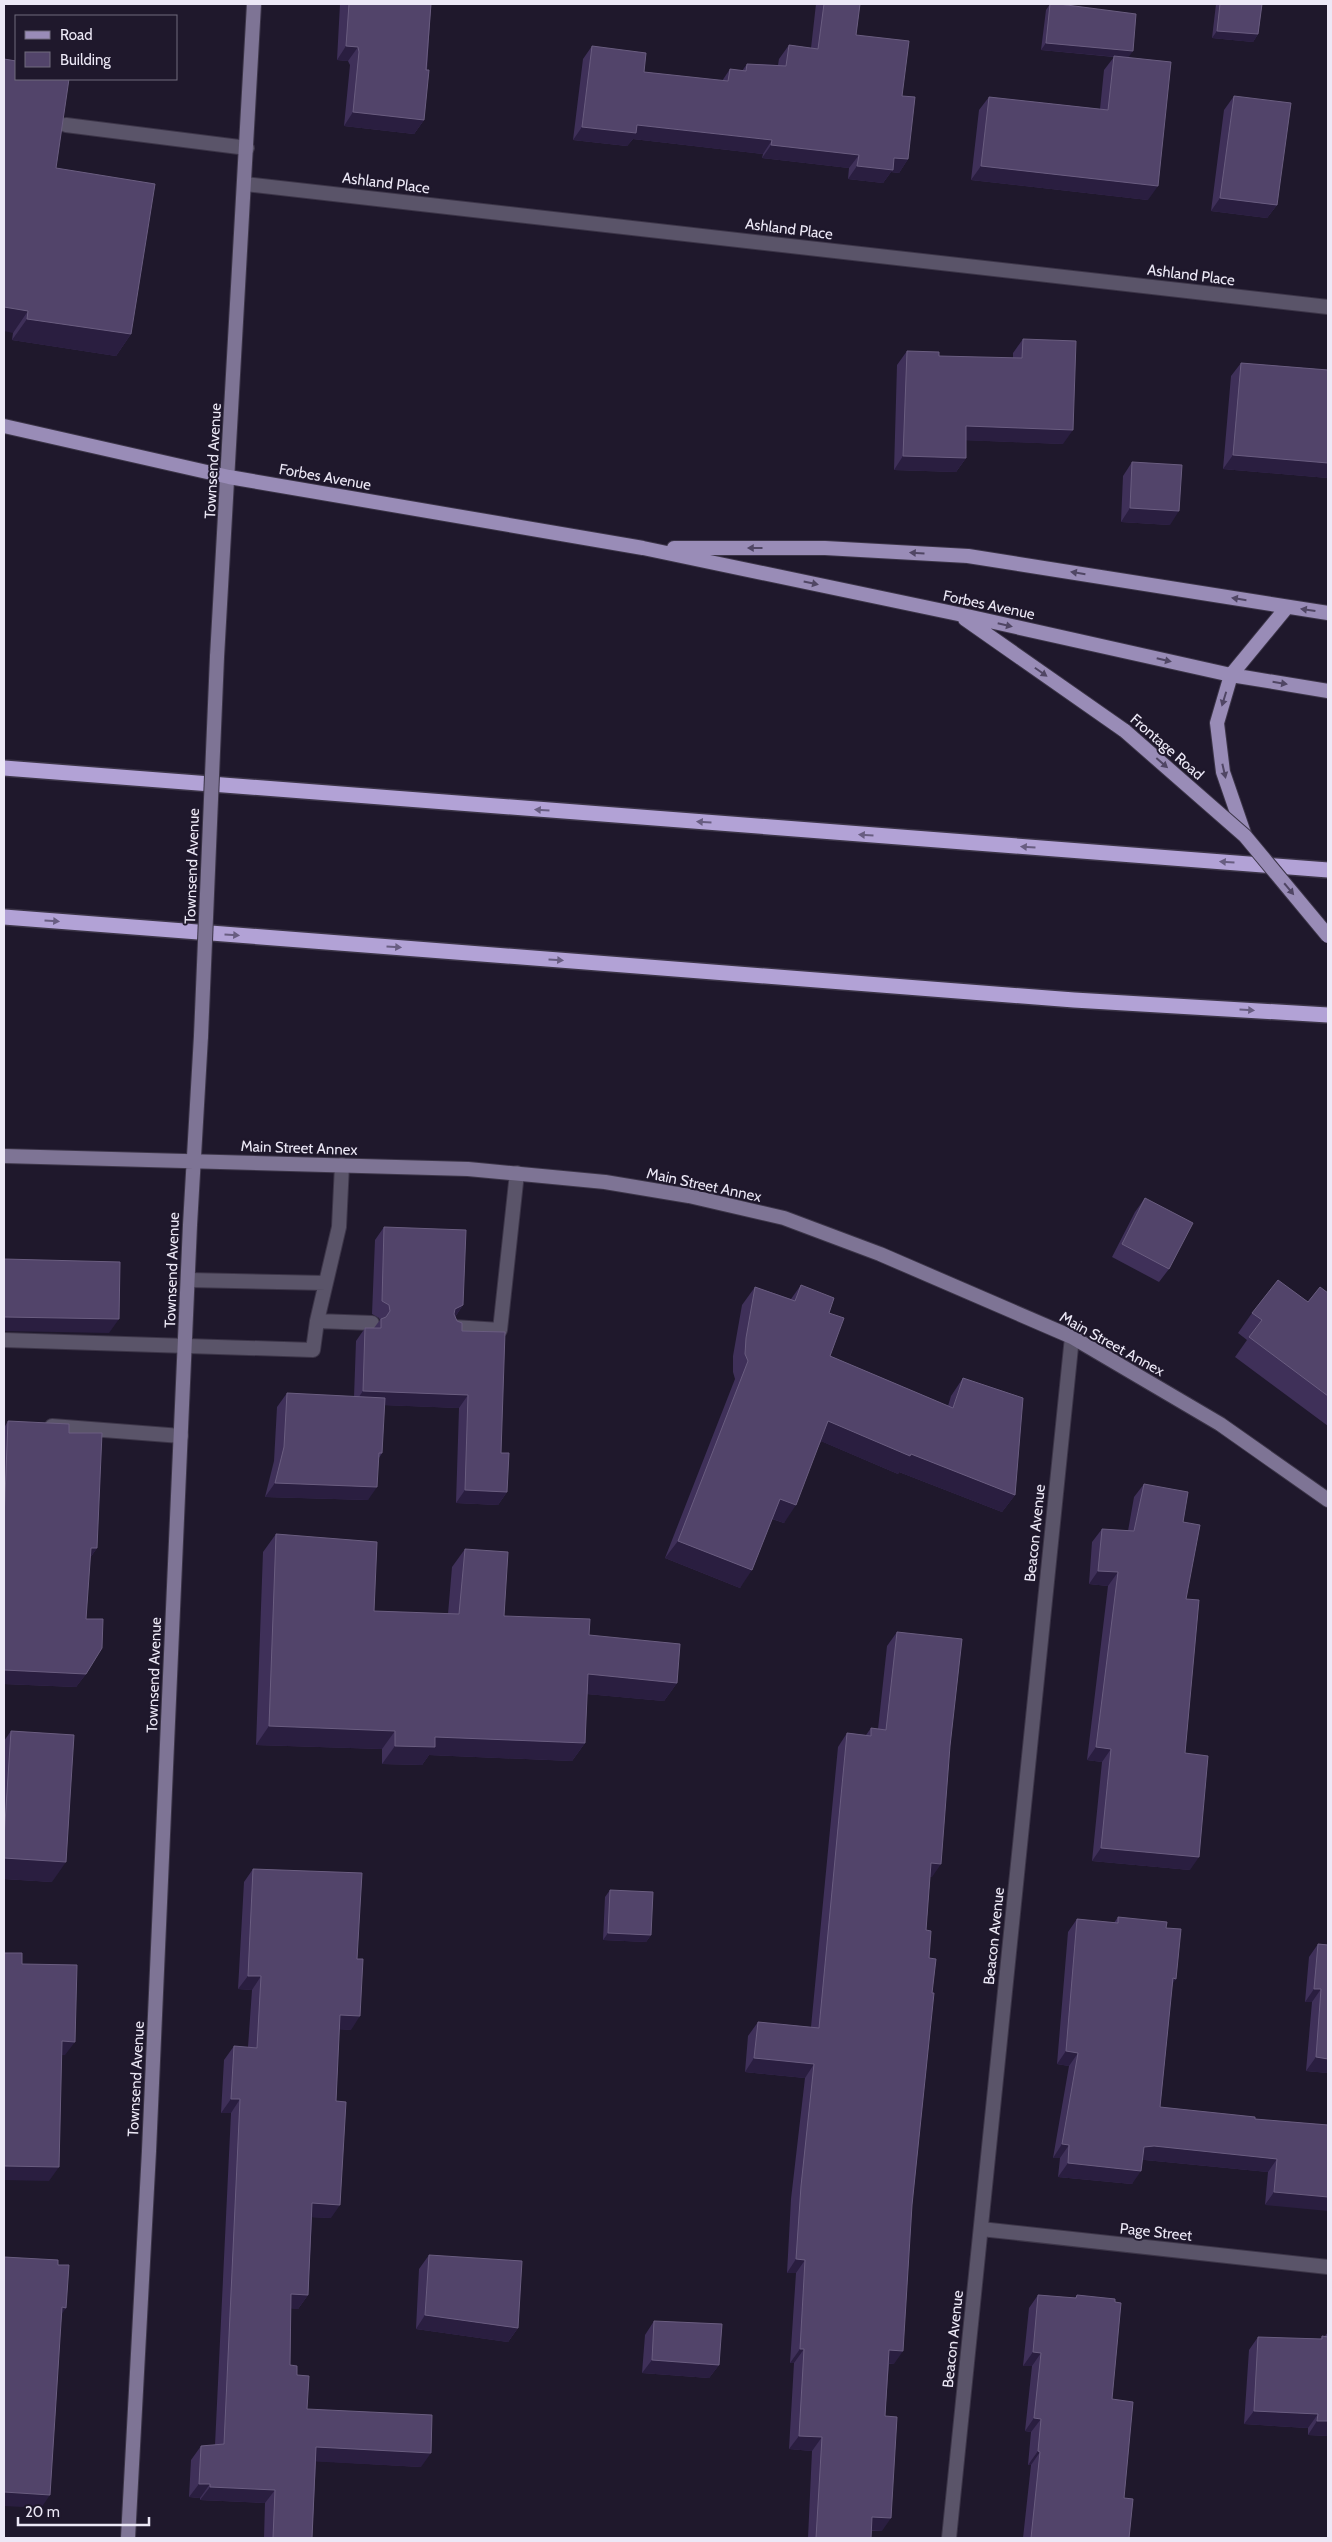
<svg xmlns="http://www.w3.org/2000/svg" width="1332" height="2542" viewBox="0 0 1332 2542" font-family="Cabin,sans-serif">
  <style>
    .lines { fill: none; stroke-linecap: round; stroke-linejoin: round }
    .service-casing { stroke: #3c3548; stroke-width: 16 }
    .minor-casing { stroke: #3c3548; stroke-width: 16 }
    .secondary-casing { stroke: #3c3548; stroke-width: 16 }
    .primary-casing { stroke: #3c3548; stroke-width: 16 }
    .motorway-casing { stroke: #3c3548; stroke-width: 18 }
    .service { stroke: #5a5469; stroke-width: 14 }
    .minor { stroke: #5a5469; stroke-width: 14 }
    .secondary { stroke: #7e7495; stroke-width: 14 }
    .primary { stroke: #998cb7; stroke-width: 14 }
    .motorway { stroke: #b2a2d6; stroke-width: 15 }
    .secondary-bridge-casing { stroke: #3c3548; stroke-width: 16; stroke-linecap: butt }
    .primary-bridge-casing { stroke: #3c3548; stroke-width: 16; stroke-linecap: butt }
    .secondary-bridge { stroke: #7e7495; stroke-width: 14 }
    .primary-bridge { stroke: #998cb7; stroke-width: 14 }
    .wall { fill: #3f3059 }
    .shaded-wall { fill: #2a1e40 }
    .building { fill: #52446a; stroke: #6a5d80 }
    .oneway { fill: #504664 }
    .oneway2 { fill: #685d81 }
    .labels { text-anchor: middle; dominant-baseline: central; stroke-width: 4; stroke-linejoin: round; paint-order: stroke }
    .street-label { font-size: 15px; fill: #ece8f6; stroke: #1f182c }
  </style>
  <rect width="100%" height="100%" fill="#1f182c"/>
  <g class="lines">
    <defs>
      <path id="service" d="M66 125 247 148
        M189 1280 326 1283
        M317 1321 372 1323
        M453 1327 500 1330 517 1173
        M4 1340 313 1350 317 1321 339 1227 342 1165
        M52 1426 181 1436"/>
      <path id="minor" d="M245 184 1328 307
        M981 2229 1328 2267
        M949 2538 1072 1337"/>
      <path id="secondary" d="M217 657 254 4
        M4 1156 468 1169 605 1182 689 1196 784 1218 880 1254 1072 1337 1220 1424 1328 1500
        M128 2538 149 2151 190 1225 201 1036"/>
      <path id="primary" d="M4 426 229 477 643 548 958 614 1231 675 1328 691
        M674 548H825L968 556 1328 613
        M965 619 1125 731
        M1245 836 1223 772 1217 723 1231 675 1287 607"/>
      <path id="motorway" d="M4 768 1328 870
        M4 917 1074 1000 1328 1015"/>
    </defs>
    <use href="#service" class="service-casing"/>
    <use href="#minor" class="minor-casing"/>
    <use href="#secondary" class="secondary-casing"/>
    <use href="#primary" class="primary-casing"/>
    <use href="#motorway" class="motorway-casing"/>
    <use href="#service" class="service"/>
    <use href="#minor" class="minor"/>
    <use href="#secondary" class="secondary"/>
    <use href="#primary" class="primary"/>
    <use href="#motorway" class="motorway"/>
    <defs>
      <path id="secondary-bridge" d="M201 1036 217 657"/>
      <path id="primary-bridge" d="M1125 731 1245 836 1328 936"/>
    </defs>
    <use href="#secondary-bridge" class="secondary-bridge-casing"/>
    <use href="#primary-bridge" class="primary-bridge-casing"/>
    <use href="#secondary-bridge" class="secondary-bridge"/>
    <use href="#primary-bridge" class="primary-bridge"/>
  </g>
  <path class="wall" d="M340 4H431L424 120 414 134 344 126 350 65 348 61 337 60Z
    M816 4H860L856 35 902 96 908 159 899 173 891 172 883 183 848 179 849 168 762 158 763 154 633 139 627 146 573 140 583 59 592 46 644 72 722 81 730 69 742 71 747 64 778 65 779 59 789 45 811 48Z
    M1050 4H1059L1129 58 1148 200 971 180 979 110 989 97 1100 109 1104 70 1114 57 1041 50 1046 10Z
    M1216 4H1262L1258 34 1253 42 1212 38Z
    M1234 96 1277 205 1267 218 1211 211 1224 110Z
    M56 168 131 334 116 356 12 340 13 333Z
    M1023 339 1063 444 966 440V458L956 472 894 470 897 365 907 351 939 356 1013 358V353Z
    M1241 363 1328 370V478L1223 469 1231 376Z
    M1132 462 1170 525 1121 522 1123 476Z
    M1145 1198 1169 1269 1159 1282 1112 1257 1135 1212Z
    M384 1227 463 1305 455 1317 462 1331 501 1453 507 1492 498 1505 456 1503 459 1408 384 1405 382 1453 379 1458 368 1500 265 1497 274 1461 277 1407 287 1393 354 1397 356 1341 365 1328H374L380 1320 379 1318 372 1314 375 1240Z
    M801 1285 829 1313 830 1356 948 1406 951 1396 963 1378 1015 1495 1002 1512 899 1472 898 1474 821 1441 784 1523 772 1519 740 1588 665 1558 735 1379 733 1372V1356L742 1305 755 1287 791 1299Z
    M1328 1293V1426L1235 1357 1247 1340 1238 1333 1252 1313 1308 1302Z
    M8 1421 69 1433 97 1548 90 1558 86 1619V1674L76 1687 4 1684V1428Z
    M1144 1484 1183 1522 1186 1599 1185 1753 1190 1870 1092 1861 1102 1762 1087 1760 1108 1586 1089 1584 1092 1542 1102 1529 1128 1531 1134 1497Z
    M276 1534 374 1611 448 1614 452 1567 465 1549 504 1616 589 1635 677 1683 664 1701 587 1694 585 1743 572 1761 429 1755 422 1765 382 1764V1749L256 1745 263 1552Z
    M897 1632 932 1877H930L926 1930 932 1993 894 2364H889L885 2416 882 2531H872L871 2538H808L812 2451 789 2449 794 2363H790L796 2273H787L791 2199 805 2078 745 2072 748 2036 758 2022 811 2027 838 1747 847 1733 866 1735 871 1728 878 1729 887 1646Z
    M11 1731 52 1882 4 1879V1741Z
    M253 1869 351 2030 339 2029 331 2218 312 2217 308 2295 298 2309 291 2308 290 2365 297 2375 307 2409 421 2467 316 2461 312 2538H264L265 2503 200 2500V2498L189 2497 191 2460 201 2446 215 2445 231 2113H221L224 2060 234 2046 248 2047 252 1990 238 1989 244 1882Z
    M610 1890 651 1935 646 1942 603 1940 605 1897Z
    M1118 1917 1166 1928 1172 1985 1160 2107 1255 2119 1328 2125 1265 2205 1268 2172 1145 2160H1142L1132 2184 1058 2177 1060 2158H1053L1069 2066 1057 2064 1068 1932 1077 1919 1114 1923Z
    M1318 1944 1328 1945V2073L1306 2071 1312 2002H1305L1309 1957Z
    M429 2255 518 2328 508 2342 416 2329 419 2269Z
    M1038 2295 1075 2298 1077 2295 1112 2399 1129 2538H1023L1031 2465H1028L1031 2432 1025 2431 1032 2366H1023L1029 2308Z
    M654 2321 719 2365 709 2378 642 2373 645 2335Z
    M1328 2332V2436L1308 2435V2428L1244 2424 1249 2350 1258 2337 1320 2339 1322 2336H1325Z"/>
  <path class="shaded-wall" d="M1217 31 1258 34 1253 42 1212 38Z
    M1046 43 1133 51 1128 58 1041 50Z
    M346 46 358 47 348 61 337 60Z
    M353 112 424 120 414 134 344 126Z
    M637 125 772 140 763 154 633 139 627 146 573 140 582 127Z
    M771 145 859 155 849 168 762 158Z
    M894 158 908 159 899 173 891 172 883 183 848 179 857 166Z
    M981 166 1158 186 1148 200 971 180Z
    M1220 198 1277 205 1267 218 1211 211Z
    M4 307 28 311 13 333 4 331Z
    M27 319 131 334 116 356 12 340Z
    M966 426 1073 430 1063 444 957 440Z
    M1233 455 1328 463V478L1223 469Z
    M903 456 966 458 956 472 894 470Z
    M1130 508 1179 511 1170 525 1121 522Z
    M463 1305 454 1318 446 1322 455 1309Z
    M4 1317 119 1319 109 1333 4 1331Z
    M363 1391 468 1395 459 1408 354 1404Z
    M828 1421 1015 1495 1002 1512 899 1472 898 1474 816 1439Z
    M275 1483 377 1487 368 1500 265 1497Z
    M465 1490 507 1492 498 1505 456 1503Z
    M780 1499 796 1505 784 1523 767 1517Z
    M678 1541 752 1570 740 1588 665 1558Z
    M91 1548H97L87 1562Z
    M1098 1571 1118 1572 1108 1586 1089 1584Z
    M4 1670 86 1674 76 1687 4 1684Z
    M588 1674 677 1683 664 1701 575 1693Z
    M269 1726 395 1731 382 1749 256 1745Z
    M435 1737 585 1743 572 1761 429 1755 422 1765 382 1764 395 1746Z
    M1096 1747 1111 1749 1102 1762 1087 1760Z
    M1101 1848 1199 1857 1190 1870 1092 1861Z
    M4 1858 66 1862 52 1882 4 1879Z
    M931 1863 941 1864 932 1877 922 1876Z
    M608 1933 651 1935 646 1942 603 1940Z
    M248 1976H261L252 1990 238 1989Z
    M1173 1978 1176 1979 1167 1992Z
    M1314 1989H1321L1312 2002H1305Z
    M340 2015 360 2016 351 2030 330 2029Z
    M62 2041 75 2042 65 2055H53Z
    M1066 2051 1078 2053 1069 2066 1057 2064Z
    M1316 2057 1328 2059V2073L1306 2071Z
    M754 2058 814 2064 805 2078 745 2072Z
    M231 2099H240L231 2113H221Z
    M1062 2144 1069 2145 1060 2158H1053Z
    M1154 2146 1277 2159 1268 2172 1145 2160H1134L1144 2147Z
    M1068 2163 1141 2171 1132 2184 1058 2177Z
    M4 2166 59 2167 49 2181 4 2180Z
    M1274 2192 1328 2197V2211L1265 2205Z
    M312 2203 340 2205 331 2218 303 2217Z
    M796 2259 805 2260 796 2273H787Z
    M291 2294 308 2295 298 2309 281 2308Z
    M62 2307 66 2308 57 2321Z
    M425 2315 518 2328 508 2342 416 2329Z
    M800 2349H804L794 2363H790Z
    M889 2350 903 2351 894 2364 880 2363Z
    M1033 2352 1041 2353 1032 2366H1023Z
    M652 2360 719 2365 709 2378 642 2373Z
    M1254 2411 1318 2414 1308 2428 1244 2424Z
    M1034 2418 1041 2419 1031 2432 1025 2431Z
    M1317 2421H1328V2436L1308 2435Z
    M799 2436 822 2437 812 2451 789 2449Z
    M316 2447 431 2453 421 2467 307 2461Z
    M1038 2451 1040 2452 1031 2465H1028Z
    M199 2484H210L200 2498 189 2497Z
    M210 2487 275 2490 265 2503 200 2500Z
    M4 2492 50 2495 41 2508 4 2506Z
    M872 2517 891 2518 882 2531 863 2530Z"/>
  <path class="building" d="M349 4H431L426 70H429L424 120 353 112 359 52 358 47 346 46Z
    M824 4H860L856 35 909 41 902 96 915 97 908 159 894 158 893 170 857 166 859 155 771 145 772 140 637 125 636 133 582 127 592 46 646 53 644 72 728 81 730 69 746 71 747 64 786 66 789 45 818 49Z
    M1050 4H1059L1136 14 1133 51 1046 43Z
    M1220 4H1262L1258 34 1217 31Z
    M1114 56 1171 62 1158 186 981 166 989 97 1108 110Z
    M4 59 16 61V79H69L56 168 155 184 131 334 27 319 28 311 4 307Z
    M1234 96 1291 103 1277 205 1220 198Z
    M1023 339 1076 341 1073 430 966 426V458L903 456 907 351 939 352V356L1022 358Z
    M1241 363 1328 370V463L1233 455Z
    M1132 462 1182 465 1179 511 1130 508Z
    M1145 1198 1193 1223 1169 1269 1122 1244Z
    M384 1227 466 1230 463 1305 455 1309 454 1314 457 1321 462 1323V1331L505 1332 501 1453H509L507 1492 465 1490 468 1395 363 1391 365 1328H381V1319L386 1317 390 1311 389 1305 382 1301Z
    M4 1259 120 1262 119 1319 4 1317Z
    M1278 1280 1308 1302 1320 1287 1328 1293V1396L1249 1337 1262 1320 1252 1313Z
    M801 1285 834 1298 829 1313 844 1318 830 1356 953 1408 963 1378 1023 1398 1015 1495 911 1454 910 1456 828 1421 796 1505 780 1499 752 1570 678 1541 748 1361 745 1354 746 1338 755 1287 795 1301Z
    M287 1393 385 1398 382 1453H379L377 1487 275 1483 284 1447Z
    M8 1421 69 1424V1433H102L97 1548H91L86 1619H103L102 1648 86 1674 4 1670V1521Z
    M1144 1484 1188 1492 1183 1522 1200 1525 1186 1599 1199 1600 1185 1753 1208 1756 1199 1857 1101 1848 1111 1749 1096 1747 1118 1572 1098 1571 1102 1529 1134 1531Z
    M276 1534 377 1542 374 1611 459 1614 465 1549 508 1552 504 1616 590 1619 589 1635 680 1644 677 1683 588 1674 585 1743 435 1737V1747L395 1746V1731L269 1726Z
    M897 1632 962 1639 950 1746 941 1864 931 1863 926 1930 931 1931 929 1958 936 1959 932 1993H934L912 2205 903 2351 889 2350 885 2416 897 2417 891 2518 872 2517 871 2538H816L822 2437 799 2436 804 2349H800L805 2260 796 2259 801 2186 814 2064 754 2058 758 2022 819 2028 847 1733 871 1736V1728L886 1730Z
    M11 1731 74 1735 66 1862 4 1858V1838Z
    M253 1869 362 1873 357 1959H363L360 2016 340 2015 336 2101 346 2102 340 2205 312 2203 308 2295 291 2294 290 2365 297 2366V2375L309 2376 307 2409 432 2415 431 2453 316 2447 312 2538H273L275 2490 210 2487V2484H199L201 2446 224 2444 240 2099H231L234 2046 257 2048 261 1976H248Z
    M610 1890 653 1892 651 1935 608 1933Z
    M1118 1917 1167 1922 1166 1928 1181 1929 1176 1979 1173 1978 1160 2107 1255 2117V2119L1328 2125V2197L1274 2192 1277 2159 1154 2146 1144 2147 1141 2171 1068 2163 1069 2145 1062 2144 1078 2053 1066 2051 1077 1919 1118 1923Z
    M1318 1944 1328 1945V2059L1316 2057 1321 1989H1314Z
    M4 1953H22V1964L77 1965 75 2042 62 2041 59 2167 4 2166Z
    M429 2255 522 2261 518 2328 425 2315Z
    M4 2257 58 2260V2265H69L66 2308 62 2307 50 2495 4 2492Z
    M1038 2295 1076 2298 1077 2295 1115 2299V2302L1121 2303 1112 2399 1133 2402 1124 2498 1133 2499 1129 2538H1031L1040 2452 1038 2451 1041 2419 1034 2418 1041 2353 1033 2352Z
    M654 2321 722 2324 719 2365 652 2360Z
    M1322 2336 1328 2337V2421H1317L1318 2414 1254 2411 1258 2337 1322 2339Z"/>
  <defs><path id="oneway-solid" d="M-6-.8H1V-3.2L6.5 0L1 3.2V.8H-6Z" transform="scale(1.25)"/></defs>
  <g class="oneway">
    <use href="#oneway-solid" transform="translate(755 548) rotate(180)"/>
    <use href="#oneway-solid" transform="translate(917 553) rotate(-177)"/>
    <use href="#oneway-solid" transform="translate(1078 573) rotate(-171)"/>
    <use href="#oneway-solid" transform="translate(811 583) rotate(12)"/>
    <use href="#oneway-solid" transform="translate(1239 599) rotate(-171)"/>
    <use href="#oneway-solid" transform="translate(1308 610) rotate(-172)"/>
    <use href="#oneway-solid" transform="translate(1005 625) rotate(13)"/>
    <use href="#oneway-solid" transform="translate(1164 660) rotate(13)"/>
    <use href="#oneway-solid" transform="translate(1041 672) rotate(35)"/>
    <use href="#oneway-solid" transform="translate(1280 683) rotate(9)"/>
    <use href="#oneway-solid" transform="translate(1224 699) rotate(107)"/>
    <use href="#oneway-solid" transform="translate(1162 763) rotate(41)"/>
    <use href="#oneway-solid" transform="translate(1224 771) rotate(77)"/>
    <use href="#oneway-solid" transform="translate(1289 889) rotate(50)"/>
  </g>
  <g class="oneway2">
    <use href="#oneway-solid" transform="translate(542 810) rotate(-176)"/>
    <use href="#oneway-solid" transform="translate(704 822) rotate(-176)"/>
    <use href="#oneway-solid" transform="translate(866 835) rotate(-176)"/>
    <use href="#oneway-solid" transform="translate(1028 847) rotate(-176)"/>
    <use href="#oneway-solid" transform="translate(1227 862) rotate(-176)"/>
    <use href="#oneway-solid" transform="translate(52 921) rotate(4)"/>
    <use href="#oneway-solid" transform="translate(232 935) rotate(4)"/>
    <use href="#oneway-solid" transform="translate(394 947) rotate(4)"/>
    <use href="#oneway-solid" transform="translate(556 960) rotate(4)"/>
    <use href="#oneway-solid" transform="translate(1247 1010) rotate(3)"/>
  </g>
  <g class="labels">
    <g class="street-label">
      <text transform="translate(386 183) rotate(7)">Ashland Place</text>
      <text transform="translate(789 229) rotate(7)">Ashland Place</text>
      <text transform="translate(1191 275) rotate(7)">Ashland Place</text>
      <text transform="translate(213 461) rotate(-87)">Townsend Avenue</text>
      <text transform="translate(325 477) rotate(10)">Forbes Avenue</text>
      <text transform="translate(989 605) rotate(12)">Forbes Avenue</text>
      <text transform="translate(1167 747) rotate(41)">Frontage Road</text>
      <text transform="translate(192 866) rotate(-88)">Townsend Avenue</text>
      <text transform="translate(299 1148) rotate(2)">Main Street Annex</text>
      <text transform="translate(704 1185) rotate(12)">Main Street Annex</text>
      <text transform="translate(172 1270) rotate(-88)">Townsend Avenue</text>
      <text transform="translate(1112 1344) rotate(29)">Main Street Annex</text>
      <text transform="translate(1035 1533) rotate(-84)">Beacon Avenue</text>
      <text transform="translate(154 1675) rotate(-88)">Townsend Avenue</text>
      <text transform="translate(994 1936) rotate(-84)">Beacon Avenue</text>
      <text transform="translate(136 2079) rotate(-87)">Townsend Avenue</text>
      <text transform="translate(1156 2232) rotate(6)">Page Street</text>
      <text transform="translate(953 2339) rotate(-84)">Beacon Avenue</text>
    </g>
  </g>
  <rect width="1332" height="2542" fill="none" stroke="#ece8f6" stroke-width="10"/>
  <rect x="15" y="15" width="162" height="65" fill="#1f182c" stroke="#716b7d"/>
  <rect x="25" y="31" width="25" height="8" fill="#998cb7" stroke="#716b7d"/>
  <text x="60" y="40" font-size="15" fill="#ece8f6">Road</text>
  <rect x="25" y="52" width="25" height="15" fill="#52446a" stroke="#716b7d"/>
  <text x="60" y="65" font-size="15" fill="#ece8f6">Building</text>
  <path d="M18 2517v8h131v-8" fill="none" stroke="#ece8f6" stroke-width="2.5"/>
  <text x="25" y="2517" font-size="15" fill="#ece8f6" stroke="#1f182c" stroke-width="4" paint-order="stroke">20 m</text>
</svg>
